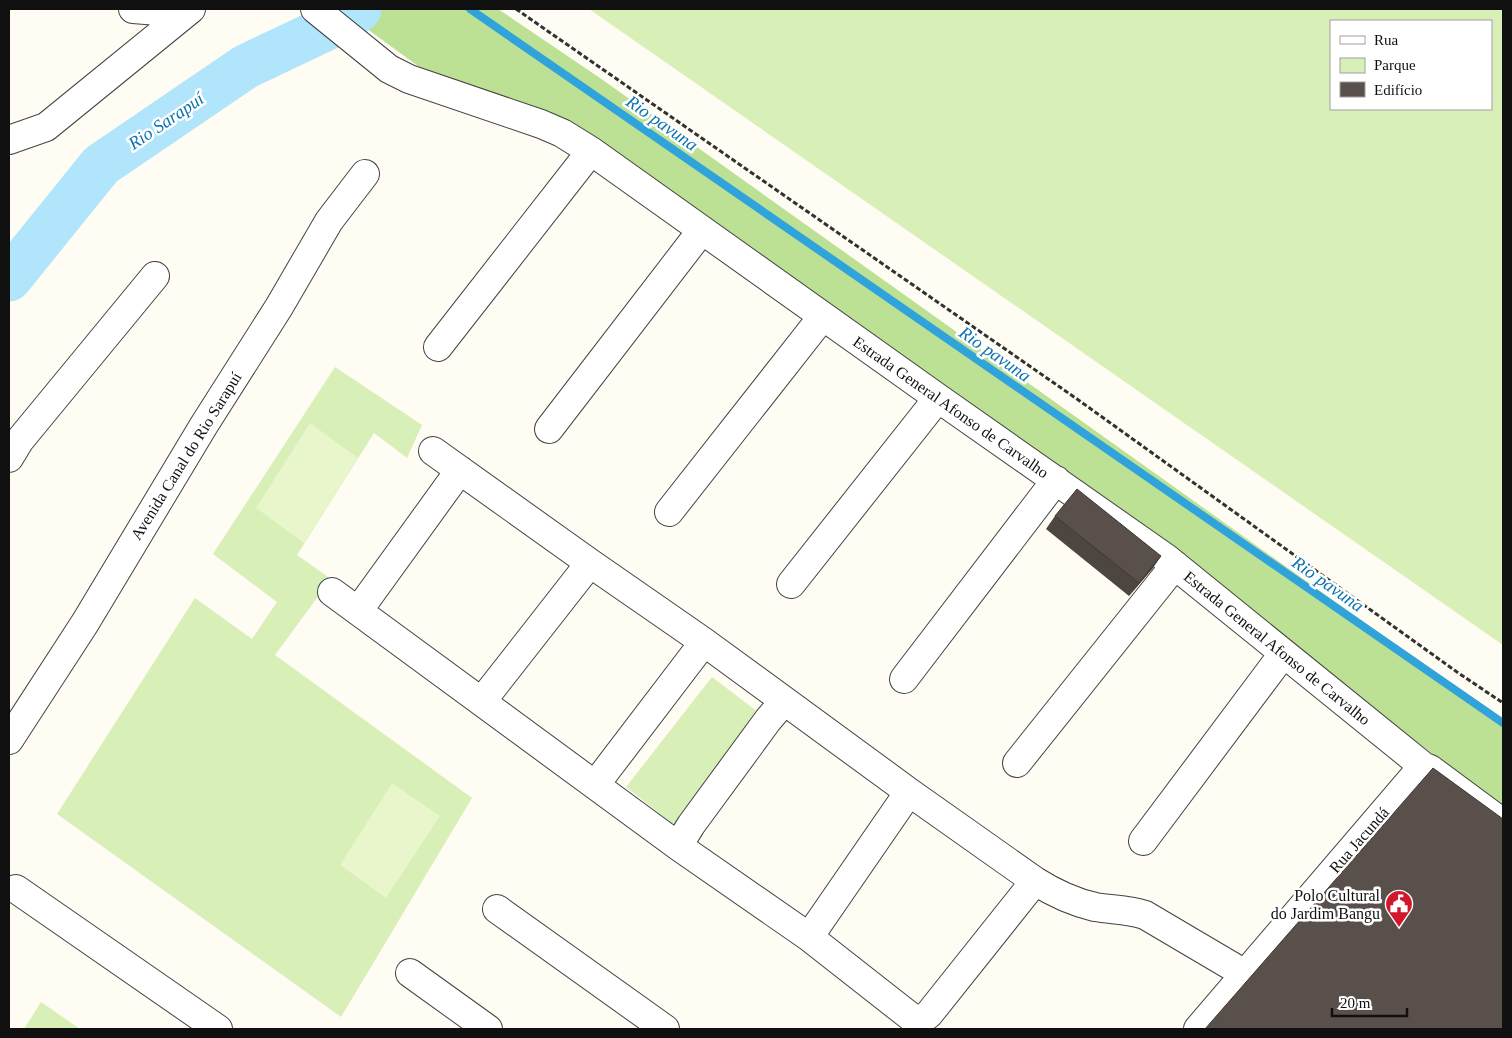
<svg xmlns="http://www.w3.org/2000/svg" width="1512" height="1038" viewBox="0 0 1512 1038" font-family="'Times New Roman',serif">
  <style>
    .green { fill: #d8efb7; fill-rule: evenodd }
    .forest { fill: #bce195 }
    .pitch { fill: #e9f5ca }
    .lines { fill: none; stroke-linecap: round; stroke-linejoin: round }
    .stream { stroke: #30a3db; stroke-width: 8 }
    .river { stroke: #b1e5fc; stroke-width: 45 }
    .minor-casing { stroke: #434343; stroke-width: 30 }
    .path { stroke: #323232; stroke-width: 3; stroke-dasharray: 5 2.5; stroke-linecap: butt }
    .minor { stroke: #fff; stroke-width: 28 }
    .wall { fill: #4d4540 }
    .shaded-wall { fill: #3f3834 }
    .building { fill: #5a504b; stroke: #3f3834 }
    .labels { text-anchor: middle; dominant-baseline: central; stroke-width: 5; stroke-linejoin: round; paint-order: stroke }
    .street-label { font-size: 16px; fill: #101010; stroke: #fff }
    .poi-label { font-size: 16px; fill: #101010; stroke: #fff; text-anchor: end }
    .water-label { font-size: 18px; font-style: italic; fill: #0a73b0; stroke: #fff }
  </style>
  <rect width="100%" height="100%" fill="#fffcf3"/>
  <path class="green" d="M589 9H1503V645ZM1331 21H1491V109H1331Z
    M335 367 422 425 407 458 374 433 297 555 331 579 275 655 472 798 341 1017 57 814 195 598 252 639 277 602 213 554Z
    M712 677 767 719 678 828 626 787Z
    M41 1002 80 1029H24Z"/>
  <path class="forest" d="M340 9H498L600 78 1448 682 1503 720V807L1062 474 554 115 422 69Z"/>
  <path class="pitch" d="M310 423 358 458 304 543 256 508Z
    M392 783 440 816 386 898 340 865Z"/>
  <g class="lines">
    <path class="stream" d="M470 9 1503 723"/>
    <path class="river" d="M9 279 101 165 245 67 348 18 359 9"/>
    <defs>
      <path id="minor" d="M133 9 184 13
        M315 9 389 69 409 79 541 124 562 133 591 151 938 398 1166 558 1423 766 1430 769 1503 823
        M9 140 46 127 191 9
        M438 347 591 151
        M549 429 702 230
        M433 451 590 563 704 642 909 792 1035 881C1054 893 1073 902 1095 907 1112 910 1128 909 1145 915L1245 974
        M9 458 20 440 155 276
        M669 512 823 316
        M791 584 938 398
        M332 592 678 846 809 937 911 1017 921 1020 929 1014 1035 881
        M358 611 460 470
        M904 679 1056 480
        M482 701 590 563
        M9 740 85 623 204 425 279 307 329 221 365 174
        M1017 763 1175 565
        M595 785 704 642
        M1143 841 1283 654
        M678 846 691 825 768 720 784 701
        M16 889 218 1029
        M497 909 665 1029
        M809 937 909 792
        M410 973 488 1029
        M1198 1029 1423 766"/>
    </defs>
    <use href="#minor" class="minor-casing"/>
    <path class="path" d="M516 9 1077 399 1457 672 1503 703"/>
    <use href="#minor" class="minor"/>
  </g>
  <path class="wall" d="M1055 516 1161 556 1152 569 1129 596 1046 529Z"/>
  <path class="shaded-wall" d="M1161 556 1152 569 1129 596 1139 583Z"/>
  <path class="building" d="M1077 489 1161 556 1139 583 1055 516Z
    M1433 768 1503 819V1029H1205Z"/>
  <defs>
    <symbol id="civic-pin" viewBox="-11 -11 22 30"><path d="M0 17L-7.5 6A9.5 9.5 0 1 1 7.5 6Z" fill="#d0182d" stroke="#fff"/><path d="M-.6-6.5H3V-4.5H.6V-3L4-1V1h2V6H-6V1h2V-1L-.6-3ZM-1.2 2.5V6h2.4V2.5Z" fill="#fff"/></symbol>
  </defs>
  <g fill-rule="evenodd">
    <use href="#civic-pin" x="1383" y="888" width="32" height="43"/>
  </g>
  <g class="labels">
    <g class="street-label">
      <text transform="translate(951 407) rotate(35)">Estrada General Afonso de Carvalho</text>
      <text transform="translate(186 456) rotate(-58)">Avenida Canal do Rio Sarapuí</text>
      <text transform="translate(1277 648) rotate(39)">Estrada General Afonso de Carvalho</text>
      <text transform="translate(1359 840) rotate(-49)">Rua Jacundá</text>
    </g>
    <g class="poi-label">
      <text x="1380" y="895">Polo Cultural<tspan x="1380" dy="18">do Jardim Bangu</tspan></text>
    </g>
    <g class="water-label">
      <text transform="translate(166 121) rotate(-34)">Rio Sarapuí</text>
      <text transform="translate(662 123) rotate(35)">Rio pavuna</text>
      <text transform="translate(995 354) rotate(35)">Rio pavuna</text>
      <text transform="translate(1328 584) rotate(35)">Rio pavuna</text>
    </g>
  </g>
  <rect width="1512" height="1038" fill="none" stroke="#101010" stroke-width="20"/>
  <rect x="1330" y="20" width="162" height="90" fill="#ffffff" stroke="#9f9f9f"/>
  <rect x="1340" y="36" width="25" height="8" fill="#ffffff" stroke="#9f9f9f"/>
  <text x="1374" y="45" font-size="15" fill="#101010">Rua</text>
  <rect x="1340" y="58" width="25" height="15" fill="#d8efb7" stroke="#9f9f9f"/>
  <text x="1374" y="70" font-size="15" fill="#101010">Parque</text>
  <rect x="1340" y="82" width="25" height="15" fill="#5a504b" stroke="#9f9f9f"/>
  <text x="1374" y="95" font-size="15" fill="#101010">Edifício</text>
  <path d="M1332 1008v8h75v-8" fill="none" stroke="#101010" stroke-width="2.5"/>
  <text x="1340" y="1008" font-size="15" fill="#101010" stroke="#ffffff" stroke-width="4" paint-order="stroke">20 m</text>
</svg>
